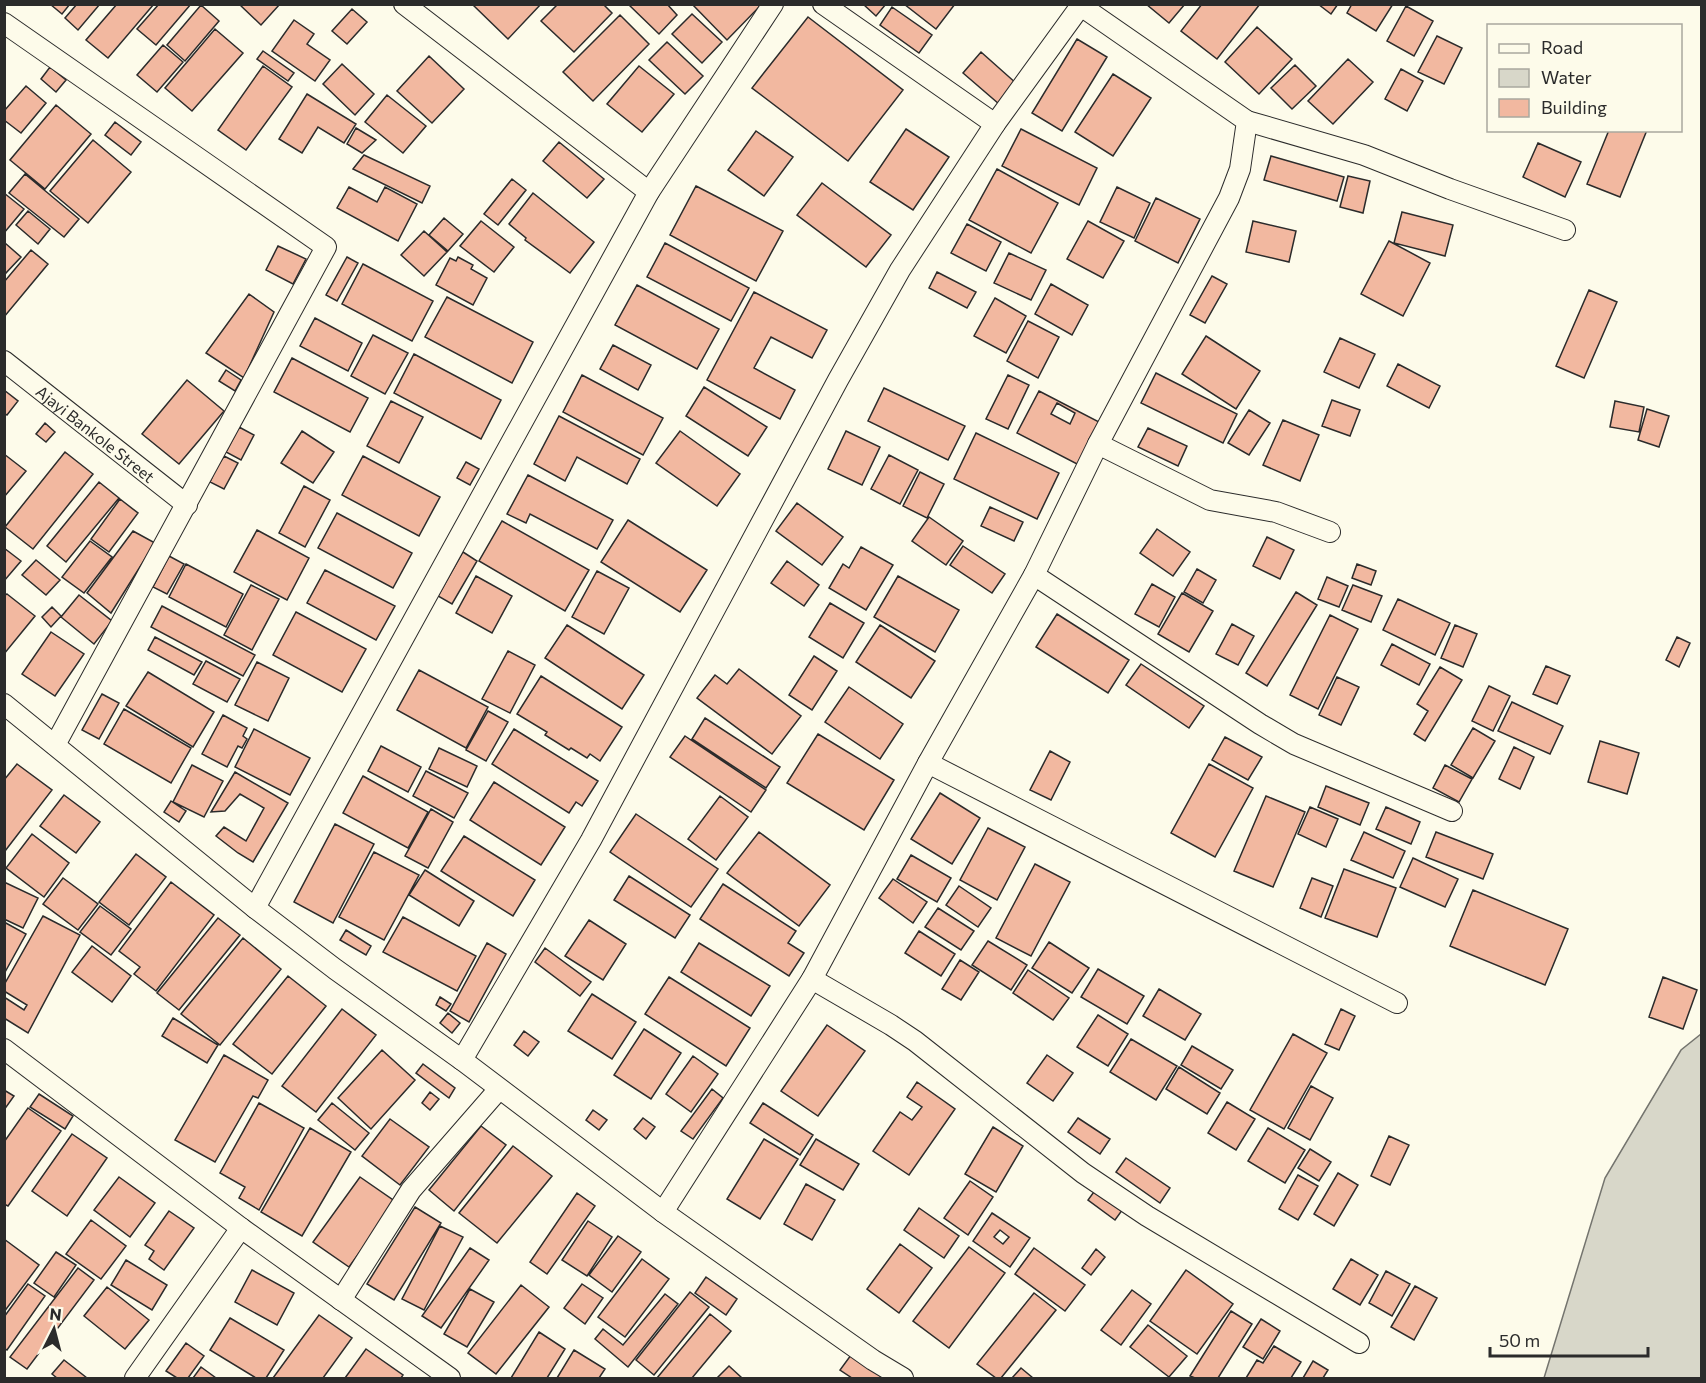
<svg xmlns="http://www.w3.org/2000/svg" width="1706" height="1383" viewBox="0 0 1706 1383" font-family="Commissioner,sans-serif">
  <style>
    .water { fill: #d8d7c9; stroke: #74746e; stroke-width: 1.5 }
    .building { fill: #f2b8a0; stroke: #2b2b2b; stroke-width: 1.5; fill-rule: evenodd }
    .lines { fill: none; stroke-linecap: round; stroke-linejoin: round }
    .street-casing { stroke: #2b2b2b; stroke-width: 22 }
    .street { stroke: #fdfbea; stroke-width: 20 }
    .labels { text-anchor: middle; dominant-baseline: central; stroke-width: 4.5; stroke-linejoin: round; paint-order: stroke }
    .street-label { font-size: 16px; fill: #2b2b2b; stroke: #fdfbea }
  </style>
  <rect width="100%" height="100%" fill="#fdfbea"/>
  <path class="water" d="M1701 1034V1378H1544L1605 1178 1681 1050Z"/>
  <path class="building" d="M50 4H70L62 14Z
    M77 4H100L78 30 65 18Z
    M117 4H154L108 58 86 40Z
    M159 4H191L156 45 137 29Z
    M239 4H280L261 25Z
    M472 4H541L508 39Z
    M558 4H603L612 13 574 52 541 21Z
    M628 4H667L677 15 659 34Z
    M692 4H762L727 40Z
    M863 4H886L876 16Z
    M904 4H955L936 29Z
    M1146 4H1185L1169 23Z
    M1202 4H1260L1217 59 1181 31Z
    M1318 4H1338L1331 14Z
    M1352 4H1393L1376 31 1347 13Z
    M201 5 219 21 185 61 167 45Z
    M1406 6 1433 21 1414 56 1387 41Z
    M892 7 932 35 919 53 880 25Z
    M352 9 367 22 347 44 332 31Z
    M692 14 722 42 702 63 672 34Z
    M620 15 649 44 593 101 563 72Z
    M808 17 903 90 848 161 752 88Z
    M294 20 314 34 307 44 330 60 315 81 272 51Z
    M1257 27 1292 59 1259 94 1225 62Z
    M215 29 243 53 192 111 165 88Z
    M1437 36 1462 48 1444 84 1418 72Z
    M1077 39 1107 57 1062 131 1032 113Z
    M667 42 703 76 685 94 649 60Z
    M163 45 183 62 157 92 137 75Z
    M263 51 294 73 288 81 257 59Z
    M981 52 1017 84 999 104 963 73Z
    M429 56 464 89 432 123 397 91Z
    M1348 59 1373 82 1333 124 1308 101Z
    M342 64 374 94 355 115 323 84Z
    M1295 65 1316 86 1292 109 1271 88Z
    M263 66 292 87 246 150 218 130Z
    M639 66 674 94 642 132 607 104Z
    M50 67 66 80 56 92 41 79Z
    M1401 69 1423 81 1407 111 1385 99Z
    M1113 74 1151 98 1113 156 1075 132Z
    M26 86 46 103 21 133 4 120V111Z
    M307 94 356 124 344 143 318 127 302 153 279 139Z
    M387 95 426 126 403 153 365 122Z
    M56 105 91 134 45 189 10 160Z
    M115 122 141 142 131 155 105 135Z
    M356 128 376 140 362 153 347 144Z
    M906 129 949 157 913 210 870 182Z
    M1021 129 1097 168 1079 205 1002 166Z
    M1609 130H1647L1620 197 1587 184Z
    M756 131 793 157 764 196 728 170Z
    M93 140 131 172 88 223 50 191Z
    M559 142 604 179 587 198 543 161Z
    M1538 143 1581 162 1565 197 1523 177Z
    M364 155 430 186 422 203 353 169Z
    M1271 156 1344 177 1337 201 1264 180Z
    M997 169 1058 203 1031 253 969 220Z
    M25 174 79 219 64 237 9 193Z
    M1348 176 1370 181 1363 213 1340 207Z
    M512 179 526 190 498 225 484 214Z
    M822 183 891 235 866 267 797 215Z
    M696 186 783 231 756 281 670 235Z
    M349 187 377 202 385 187 417 204 398 241 337 208Z
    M1117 187 1150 203 1134 238 1100 222Z
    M4 193 24 209 4 233Z
    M533 193 594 242 570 273 525 240 526 238 509 224Z
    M1156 198 1200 219 1178 263 1135 241Z
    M28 211 50 229 38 244 16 225Z
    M1402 212 1453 225 1445 256 1394 243Z
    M444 218 463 234 448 251 429 235Z
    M481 221 514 247 494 272 460 246Z
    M1088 221 1124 241 1103 278 1067 259Z
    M1253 221 1296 231 1289 262 1246 252Z
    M967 224 1001 242 986 271 951 253Z
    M424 231 447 252 424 276 401 255Z
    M1389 241 1430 263 1403 316 1361 294Z
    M5 243 21 257 4 275V244Z
    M665 243 749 288 731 321 647 277Z
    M278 246 306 259 293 284 266 270Z
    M31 250 48 264 4 317V282Z
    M1009 253 1046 270 1031 300 994 283Z
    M347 257 358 263 337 301 326 295Z
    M458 257 473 265 471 269 487 278 473 305 436 285 450 258 456 261Z
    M363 264 433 301 412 341 342 304Z
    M937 272 976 292 967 308 929 288Z
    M1212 276 1227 284 1205 323 1190 315Z
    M1051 284 1088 305 1072 335 1035 314Z
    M637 285 719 329 697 369 615 325Z
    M1589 290 1617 302 1584 378 1556 366Z
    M754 292 827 330 812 358 771 337 754 368 795 390 780 419 707 380Z
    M249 294 274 312 244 378 206 353Z
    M447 297 533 342 512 383 425 337Z
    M995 298 1026 316 1006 353 974 336Z
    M315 318 362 343 348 371 300 346Z
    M1028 321 1059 337 1038 378 1007 361Z
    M373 335 408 353 385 394 351 376Z
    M1206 336 1260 371 1236 409 1182 374Z
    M1340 338 1375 354 1359 388 1324 372Z
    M613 345 651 365 638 390 600 369Z
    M414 354 501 400 481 439 394 393Z
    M292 358 368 398 350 432 274 392Z
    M1398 364 1440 386 1429 408 1387 386Z
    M226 370 241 380 235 391 219 381Z
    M1156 373 1237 414 1223 443 1141 403Z
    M582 375 663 418 643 455 563 412Z
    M1008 375 1029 385 1008 429 986 419Z
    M187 380 224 411 179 464 142 434Z
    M704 387 767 427 748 456 686 416Z
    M884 388 965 426 948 460 868 421Z
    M4 390 18 401 7 415 4 413Z
    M1039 391 1101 423 1079 465 1017 433ZM1057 403 1075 413 1070 424 1051 414Z
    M1332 400 1360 410 1350 436 1322 426Z
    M391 401 423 417 399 463 367 446Z
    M1615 401 1644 407 1639 432 1610 427Z
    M1647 409 1669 416 1659 447 1638 440Z
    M1249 410 1270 423 1249 455 1228 443Z
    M559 416 640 459 627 484 577 457 565 481 534 464Z
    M1283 420 1319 435 1300 481 1263 465Z
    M45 423 55 432 46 442 36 434Z
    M239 427 254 435 241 460 226 452Z
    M1148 428 1187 446 1178 466 1138 447Z
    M302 431 334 452 313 483 281 463Z
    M680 431 740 474 717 506 656 463Z
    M846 431 880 447 862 485 828 469Z
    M976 433 1059 473 1037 519 954 479Z
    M65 452 93 474 33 549 5 527Z
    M4 454 26 471 4 497Z
    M889 455 918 470 900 504 871 489Z
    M224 456 238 463 224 489 210 482 213 475 209 473 215 461 219 464Z
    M363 456 440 497 419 536 342 495Z
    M466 462 479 469 470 485 457 478Z
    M920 472 944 484 927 518 903 506Z
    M528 475 613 520 597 549 530 514 526 523 507 514Z
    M99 482 119 498 66 562 47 546Z
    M304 486 330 500 305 547 279 533Z
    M120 499 138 513 109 552 91 539Z
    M797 503 843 537 822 565 776 531Z
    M990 507 1023 522 1014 541 981 526Z
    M337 513 412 553 393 588 318 548Z
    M929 517 963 541 946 565 912 541Z
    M628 520 707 570 680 612 601 562Z
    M502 521 589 570 565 611 479 561Z
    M1157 529 1190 552 1173 576 1140 553Z
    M257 530 309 558 287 600 234 572Z
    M133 531 155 543 111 613 87 593Z
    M1267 537 1294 550 1280 579 1253 566Z
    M90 541 112 557 84 593 62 577Z
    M963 546 1005 574 992 593 950 565Z
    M861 547 893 565 866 610 829 588 843 564 849 568Z
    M4 548 21 561 4 581Z
    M463 552 477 561 452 604 438 596Z
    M169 556 184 564 167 594 153 587Z
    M36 560 60 580 46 595 22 575Z
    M787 561 819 585 804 606 771 583Z
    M186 564 243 594 226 627 169 597Z
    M1357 564 1376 571 1371 585 1352 578Z
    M1197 569 1216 580 1203 603 1184 592Z
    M325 570 395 606 376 640 307 603Z
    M597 571 629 588 604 634 572 617Z
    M476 576 512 596 492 633 456 613Z
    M898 576 959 610 935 652 874 617Z
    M1327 577 1348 586 1339 607 1318 599Z
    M1152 584 1175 597 1159 627 1135 614Z
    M251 585 279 599 252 650 224 635Z
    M1353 585 1382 596 1371 622 1342 610Z
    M1296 592 1317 605 1267 686 1246 673Z
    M1182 593 1213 611 1189 652 1158 634Z
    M7 594 35 616 4 654V596Z
    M79 595 112 621 94 644 61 617Z
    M1398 599 1450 623 1435 655 1383 630Z
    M830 603 864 623 843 658 809 637Z
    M162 606 255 655 243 676 151 627Z
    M52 607 61 616 51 627 42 617Z
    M296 612 366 649 342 692 273 655Z
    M1057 614 1129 660 1108 693 1036 647Z
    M1330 615 1358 629 1318 709 1290 695Z
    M1232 624 1254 636 1238 665 1216 654Z
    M567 625 644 675 622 709 545 658Z
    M880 625 935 661 911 698 856 662Z
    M1455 625 1477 634 1463 667 1441 658Z
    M51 632 84 654 55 696 22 674Z
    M155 637 202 662 194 675 148 650Z
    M1677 637 1690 643 1679 667 1666 660Z
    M1392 644 1430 664 1419 685 1381 665Z
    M508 651 535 665 510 713 482 699Z
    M814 656 837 671 812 710 789 695Z
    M206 661 240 679 227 702 193 684Z
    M257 662 289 678 268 721 235 705Z
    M1141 664 1204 706 1189 728 1126 685Z
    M1546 666 1570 676 1557 704 1533 694Z
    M1440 667 1462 680 1425 741 1414 734 1428 711 1417 704Z
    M739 669 801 716 772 754 697 698 715 675 727 684Z
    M419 670 488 707 466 748 397 710Z
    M148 672 214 712 193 747 126 706Z
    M541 676 622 727 600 761 590 754 587 758 571 748 569 750 545 735 547 732 517 714Z
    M1337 677 1359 687 1341 725 1319 715Z
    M1489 686 1510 696 1493 731 1472 721Z
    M849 687 903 724 880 759 825 722Z
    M102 694 119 703 99 739 82 730Z
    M1512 702 1563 726 1550 754 1498 731Z
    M124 709 191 748 171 783 104 744Z
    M488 711 508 722 486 761 466 750Z
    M223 715 247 728 243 736 247 739 242 748 238 746 227 767 202 754Z
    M705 718 780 767 766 788 692 739Z
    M1473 728 1495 741 1473 778 1451 765Z
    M254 729 310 758 290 795 235 767Z
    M514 729 598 781 582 806 576 802 569 813 492 764Z
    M818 734 894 780 864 830 787 783Z
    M685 736 766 790 751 812 670 757Z
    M1225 737 1262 757 1248 780 1212 760Z
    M1600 741 1639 753 1627 794 1588 782Z
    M381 746 421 767 408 792 368 771Z
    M1514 747 1534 757 1520 789 1499 779Z
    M439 748 477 766 467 787 429 769Z
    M1050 751 1070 762 1051 800 1030 790Z
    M17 764 52 790 5 851 4 780Z
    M1209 764 1253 788 1215 857 1171 833Z
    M192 765 223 781 204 817 173 802Z
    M1445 765 1472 779 1459 802 1433 788Z
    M426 771 468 793 454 818 413 796Z
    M235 772 288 803 253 862 238 853 216 836 224 827 246 841 264 808 240 794 225 811 211 812Z
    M363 776 428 812 408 848 343 813Z
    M494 782 565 827 541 865 470 820Z
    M1326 786 1369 803 1360 825 1318 807Z
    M940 793 980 818 952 864 911 839Z
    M64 795 100 822 76 853 40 826Z
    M720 796 748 817 716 860 688 839Z
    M1266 796 1305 812 1273 887 1234 871Z
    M171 801 186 811 179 822 164 812Z
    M1310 807 1338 819 1326 847 1298 834Z
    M1386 807 1420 822 1411 844 1376 829Z
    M431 809 453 822 428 868 405 856Z
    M636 814 718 869 691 907 610 852Z
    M335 824 374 844 333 923 294 902Z
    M988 828 1025 847 997 900 960 880Z
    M759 832 830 885 799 926 727 873Z
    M1364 832 1405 851 1393 878 1351 860Z
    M1436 832 1493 854 1483 879 1426 857Z
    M32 834 69 863 44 897 6 868Z
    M464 836 535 880 513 916 441 871Z
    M374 852 419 875 384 940 339 917Z
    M136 854 166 877 129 925 99 902Z
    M911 855 951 878 937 902 897 879Z
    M1413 858 1458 879 1445 907 1400 887Z
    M1035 864 1070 882 1031 956 996 938Z
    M1344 869 1396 888 1377 937 1325 918Z
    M425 870 474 901 459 926 409 895Z
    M629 876 690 915 675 938 614 900Z
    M63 878 98 904 78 930 43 904Z
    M1312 878 1333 886 1321 917 1300 908Z
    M893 879 927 902 913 923 879 898Z
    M4 882 38 898 23 928 4 919Z
    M171 882 214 915 156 991 134 974 140 967 119 951Z
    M723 884 796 931 788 943 804 953 789 976 700 919Z
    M959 886 991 908 978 927 946 905Z
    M1473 890 1568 929 1545 985 1450 946Z
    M100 906 131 929 111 955 80 932Z
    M938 908 974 931 961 950 925 927Z
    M43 916 80 935 28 1033 4 1018V997L24 1010 27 1005 4 991V985Z
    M403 917 476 956 457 991 383 952Z
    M218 918 240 935 179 1010 157 993Z
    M589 920 626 944 603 980 565 956Z
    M4 922 26 934 4 974Z
    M346 930 371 946 366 955 340 940Z
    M919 931 955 954 941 976 905 953Z
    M243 938 281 969 220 1045 181 1014Z
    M988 941 1027 965 1011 990 972 965Z
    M1049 942 1089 968 1072 993 1032 968Z
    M487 943 506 954 469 1022 450 1011Z
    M699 943 770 986 751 1016 681 972Z
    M92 946 131 976 112 1002 72 972Z
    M545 948 591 982 580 996 535 962Z
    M960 960 979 972 961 1000 942 989Z
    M1098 969 1144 996 1127 1024 1081 997Z
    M1028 970 1069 998 1053 1020 1013 993Z
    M288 976 326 1006 272 1074 233 1044Z
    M669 977 750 1028 726 1066 645 1014Z
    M1663 977 1697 990 1683 1029 1649 1017Z
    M1159 989 1201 1014 1185 1040 1143 1016Z
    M592 994 636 1022 612 1059 568 1031Z
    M440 997 451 1004 446 1011 436 1005Z
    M342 1009 376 1035 316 1112 282 1086Z
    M1341 1009 1355 1016 1339 1050 1325 1044Z
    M448 1013 460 1023 452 1033 440 1023Z
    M1098 1015 1128 1034 1108 1066 1077 1047Z
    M173 1018 218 1045 207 1063 162 1036Z
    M827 1025 865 1051 818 1116 781 1091Z
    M644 1029 681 1053 651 1099 614 1075Z
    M524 1031 539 1042 528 1056 514 1045Z
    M1293 1034 1327 1053 1284 1129 1250 1110Z
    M1131 1039 1177 1066 1156 1100 1110 1072Z
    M1192 1046 1233 1070 1221 1089 1181 1065Z
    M382 1050 415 1080 371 1129 338 1098Z
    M224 1055 268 1080 258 1098 253 1096 215 1162 175 1140Z
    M1047 1055 1073 1073 1053 1101 1027 1083Z
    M693 1056 718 1074 691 1112 666 1094Z
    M423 1064 455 1088 449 1098 416 1073Z
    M1179 1067 1220 1093 1207 1114 1166 1089Z
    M917 1082 955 1109 909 1175 873 1151 900 1112 912 1120 922 1107 907 1097Z
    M1311 1086 1333 1098 1310 1140 1288 1128Z
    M712 1089 723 1098 693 1139 681 1131Z
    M4 1090 14 1096 4 1110Z
    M430 1092 439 1099 430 1110 422 1103Z
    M39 1094 73 1116 65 1129 30 1107Z
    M1227 1102 1255 1119 1236 1150 1208 1133Z
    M259 1103 304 1128 259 1210 239 1198 245 1187 220 1173Z
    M332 1103 369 1133 355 1150 318 1120Z
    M763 1103 813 1135 800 1155 750 1123Z
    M28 1108 61 1131 8 1206 4 1204V1142Z
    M593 1110 607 1120 599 1130 586 1120Z
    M643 1118 655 1127 646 1139 634 1129Z
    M1078 1118 1110 1139 1100 1154 1068 1132Z
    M390 1119 429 1147 400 1185 362 1156Z
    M481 1126 506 1145 454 1211 429 1190Z
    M993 1127 1023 1146 996 1192 965 1174Z
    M310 1128 351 1152 302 1236 261 1212Z
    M1268 1128 1305 1150 1285 1183 1248 1161Z
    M72 1134 107 1158 67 1216 32 1191Z
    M1389 1136 1409 1145 1390 1185 1371 1176Z
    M764 1139 798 1159 760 1219 727 1199Z
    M816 1139 859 1164 843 1190 800 1165Z
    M513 1146 552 1176 497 1243 459 1213Z
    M1310 1149 1331 1162 1319 1181 1298 1168Z
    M1126 1158 1170 1188 1160 1203 1116 1172Z
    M1338 1173 1358 1185 1334 1226 1314 1214Z
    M1298 1175 1318 1186 1298 1220 1279 1209Z
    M119 1177 155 1203 130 1237 94 1210Z
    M360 1177 396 1202 349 1267 313 1242Z
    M970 1181 993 1197 968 1235 944 1218Z
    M806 1184 835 1200 812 1240 784 1224Z
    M1096 1189 1123 1209 1115 1220 1088 1200Z
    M577 1193 595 1206 547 1274 530 1262Z
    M415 1207 441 1223 394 1300 367 1284Z
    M919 1208 959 1236 944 1258 904 1230Z
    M169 1211 194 1228 164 1270 149 1259 154 1251 145 1245Z
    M992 1213 1030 1238 1010 1267 973 1241ZM1000 1230 1009 1237 1003 1244 994 1237Z
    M91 1220 126 1246 101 1279 66 1254Z
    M588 1221 612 1237 587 1276 562 1260Z
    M440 1226 463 1237 424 1310 402 1299Z
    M618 1236 641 1252 612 1292 589 1275Z
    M4 1239 39 1265 4 1312Z
    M900 1244 932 1268 899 1313 867 1289Z
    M969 1247 1005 1273 949 1348 913 1321Z
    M470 1248 489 1260 441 1328 422 1316Z
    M1034 1248 1085 1285 1065 1311 1015 1274Z
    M1096 1249 1105 1257 1091 1275 1082 1268Z
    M56 1252 76 1265 54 1297 34 1283Z
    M642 1259 669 1279 625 1337 598 1317Z
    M1351 1259 1378 1275 1360 1305 1333 1289Z
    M126 1260 167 1285 152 1310 111 1285Z
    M78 1268 94 1280 27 1369 10 1357Z
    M252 1270 294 1293 277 1325 235 1302Z
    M1186 1270 1233 1304 1197 1354 1150 1321Z
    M1386 1271 1410 1284 1392 1316 1369 1303Z
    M706 1277 737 1299 726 1315 695 1293Z
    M28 1284 45 1296 7 1350 4 1348V1317Z
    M582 1284 603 1298 585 1324 564 1308Z
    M521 1285 549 1307 496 1374 468 1353Z
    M1415 1286 1437 1298 1414 1340 1391 1327Z
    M107 1287 149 1320 125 1349 84 1316Z
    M470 1289 494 1302 467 1347 444 1334Z
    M1132 1290 1151 1304 1121 1345 1101 1330Z
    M690 1292 709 1307 654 1375 636 1360Z
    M1034 1293 1056 1310 1001 1378H996L977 1364Z
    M665 1294 678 1304 628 1367 595 1339 603 1329 623 1345Z
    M1231 1311 1252 1324 1218 1378H1195L1190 1376Z
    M710 1314 731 1331 692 1378H657Z
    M319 1315 352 1338 323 1378H273Z
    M230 1318 284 1350 266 1378H256L210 1350Z
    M1261 1319 1280 1331 1263 1359 1243 1347Z
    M1148 1325 1187 1356 1169 1377 1130 1347Z
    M539 1332 565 1349 547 1378H511Z
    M186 1343 204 1356 188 1378H177L166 1371Z
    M1274 1346 1301 1362 1291 1378H1246L1257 1360 1263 1363Z
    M366 1349 403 1375 401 1378H345Z
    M574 1350 605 1369 599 1378H557Z
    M851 1355 883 1378H852L840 1370Z
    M64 1360 87 1378H57L52 1374Z
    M1313 1361 1328 1370 1323 1378H1303Z
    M729 1366 742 1378H717Z
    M201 1367 216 1378H193Z
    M1021 1368 1033 1378H1012Z"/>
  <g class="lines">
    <defs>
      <g id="street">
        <path d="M404 4 649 192"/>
        <path d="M823 4 995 124"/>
        <path d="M4 23 326 247 55 745"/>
        <path d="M1247 121 1364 155 1450 189 1565 230"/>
        <path id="s1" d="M4 361 187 505"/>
        <path d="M1098 444 1210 500 1276 512 1330 532"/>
        <path d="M1034 575 1260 724 1294 744 1452 811"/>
        <path d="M4 704 255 908 335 969 462 1060 663 1212 873 1360 903 1378"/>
        <path d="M928 763 1397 1003"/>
        <path d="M255 908 649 192 773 4"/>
        <path d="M812 979 891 1025 915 1041 1083 1173 1147 1216 1359 1343"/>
        <path d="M4 1049 241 1228 450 1378"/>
        <path d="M462 1060 591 840 838 380 900 270 995 124 1082 4"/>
        <path d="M663 1212 812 979 928 763 1034 575 1098 444 1229 198 1240 169 1247 121 1081 6"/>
        <path d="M341 1300 411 1190 499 1089"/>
        <path d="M135 1378 241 1228"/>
      </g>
    </defs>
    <use href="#street" class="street-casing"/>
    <use href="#street" class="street"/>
  </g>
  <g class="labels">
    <g class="street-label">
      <text stroke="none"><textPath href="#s1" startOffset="117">Ajayi Bankole Street</textPath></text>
    </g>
  </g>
  <rect width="1706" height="1383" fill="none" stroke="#2b2b2b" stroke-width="12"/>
  <rect x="1487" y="24" width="195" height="108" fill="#fdfbea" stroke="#a9a89e" stroke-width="1.5"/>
  <rect x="1499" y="44" width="30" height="9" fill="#fdfbea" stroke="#a9a89e" stroke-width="1.5"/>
  <text x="1541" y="54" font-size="18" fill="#2b2b2b">Road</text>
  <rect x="1499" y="69" width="30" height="18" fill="#d8d7c9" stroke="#a9a89e" stroke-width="1.5"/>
  <text x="1541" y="84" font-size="18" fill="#2b2b2b">Water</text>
  <rect x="1499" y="99" width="30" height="18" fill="#f2b8a0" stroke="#a9a89e" stroke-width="1.5"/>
  <text x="1541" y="114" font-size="18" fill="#2b2b2b">Building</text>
  <g transform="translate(54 1329) rotate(6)" stroke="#fdfbea" stroke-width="4.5" paint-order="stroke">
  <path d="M0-4.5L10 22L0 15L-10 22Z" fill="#2b2b2b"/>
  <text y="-9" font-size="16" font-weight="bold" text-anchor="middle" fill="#2b2b2b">N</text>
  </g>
  <path d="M1490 1347v9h158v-9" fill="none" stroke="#2b2b2b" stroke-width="3"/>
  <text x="1499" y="1347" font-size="18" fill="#2b2b2b" stroke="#fdfbea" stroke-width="4.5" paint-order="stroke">50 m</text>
</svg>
